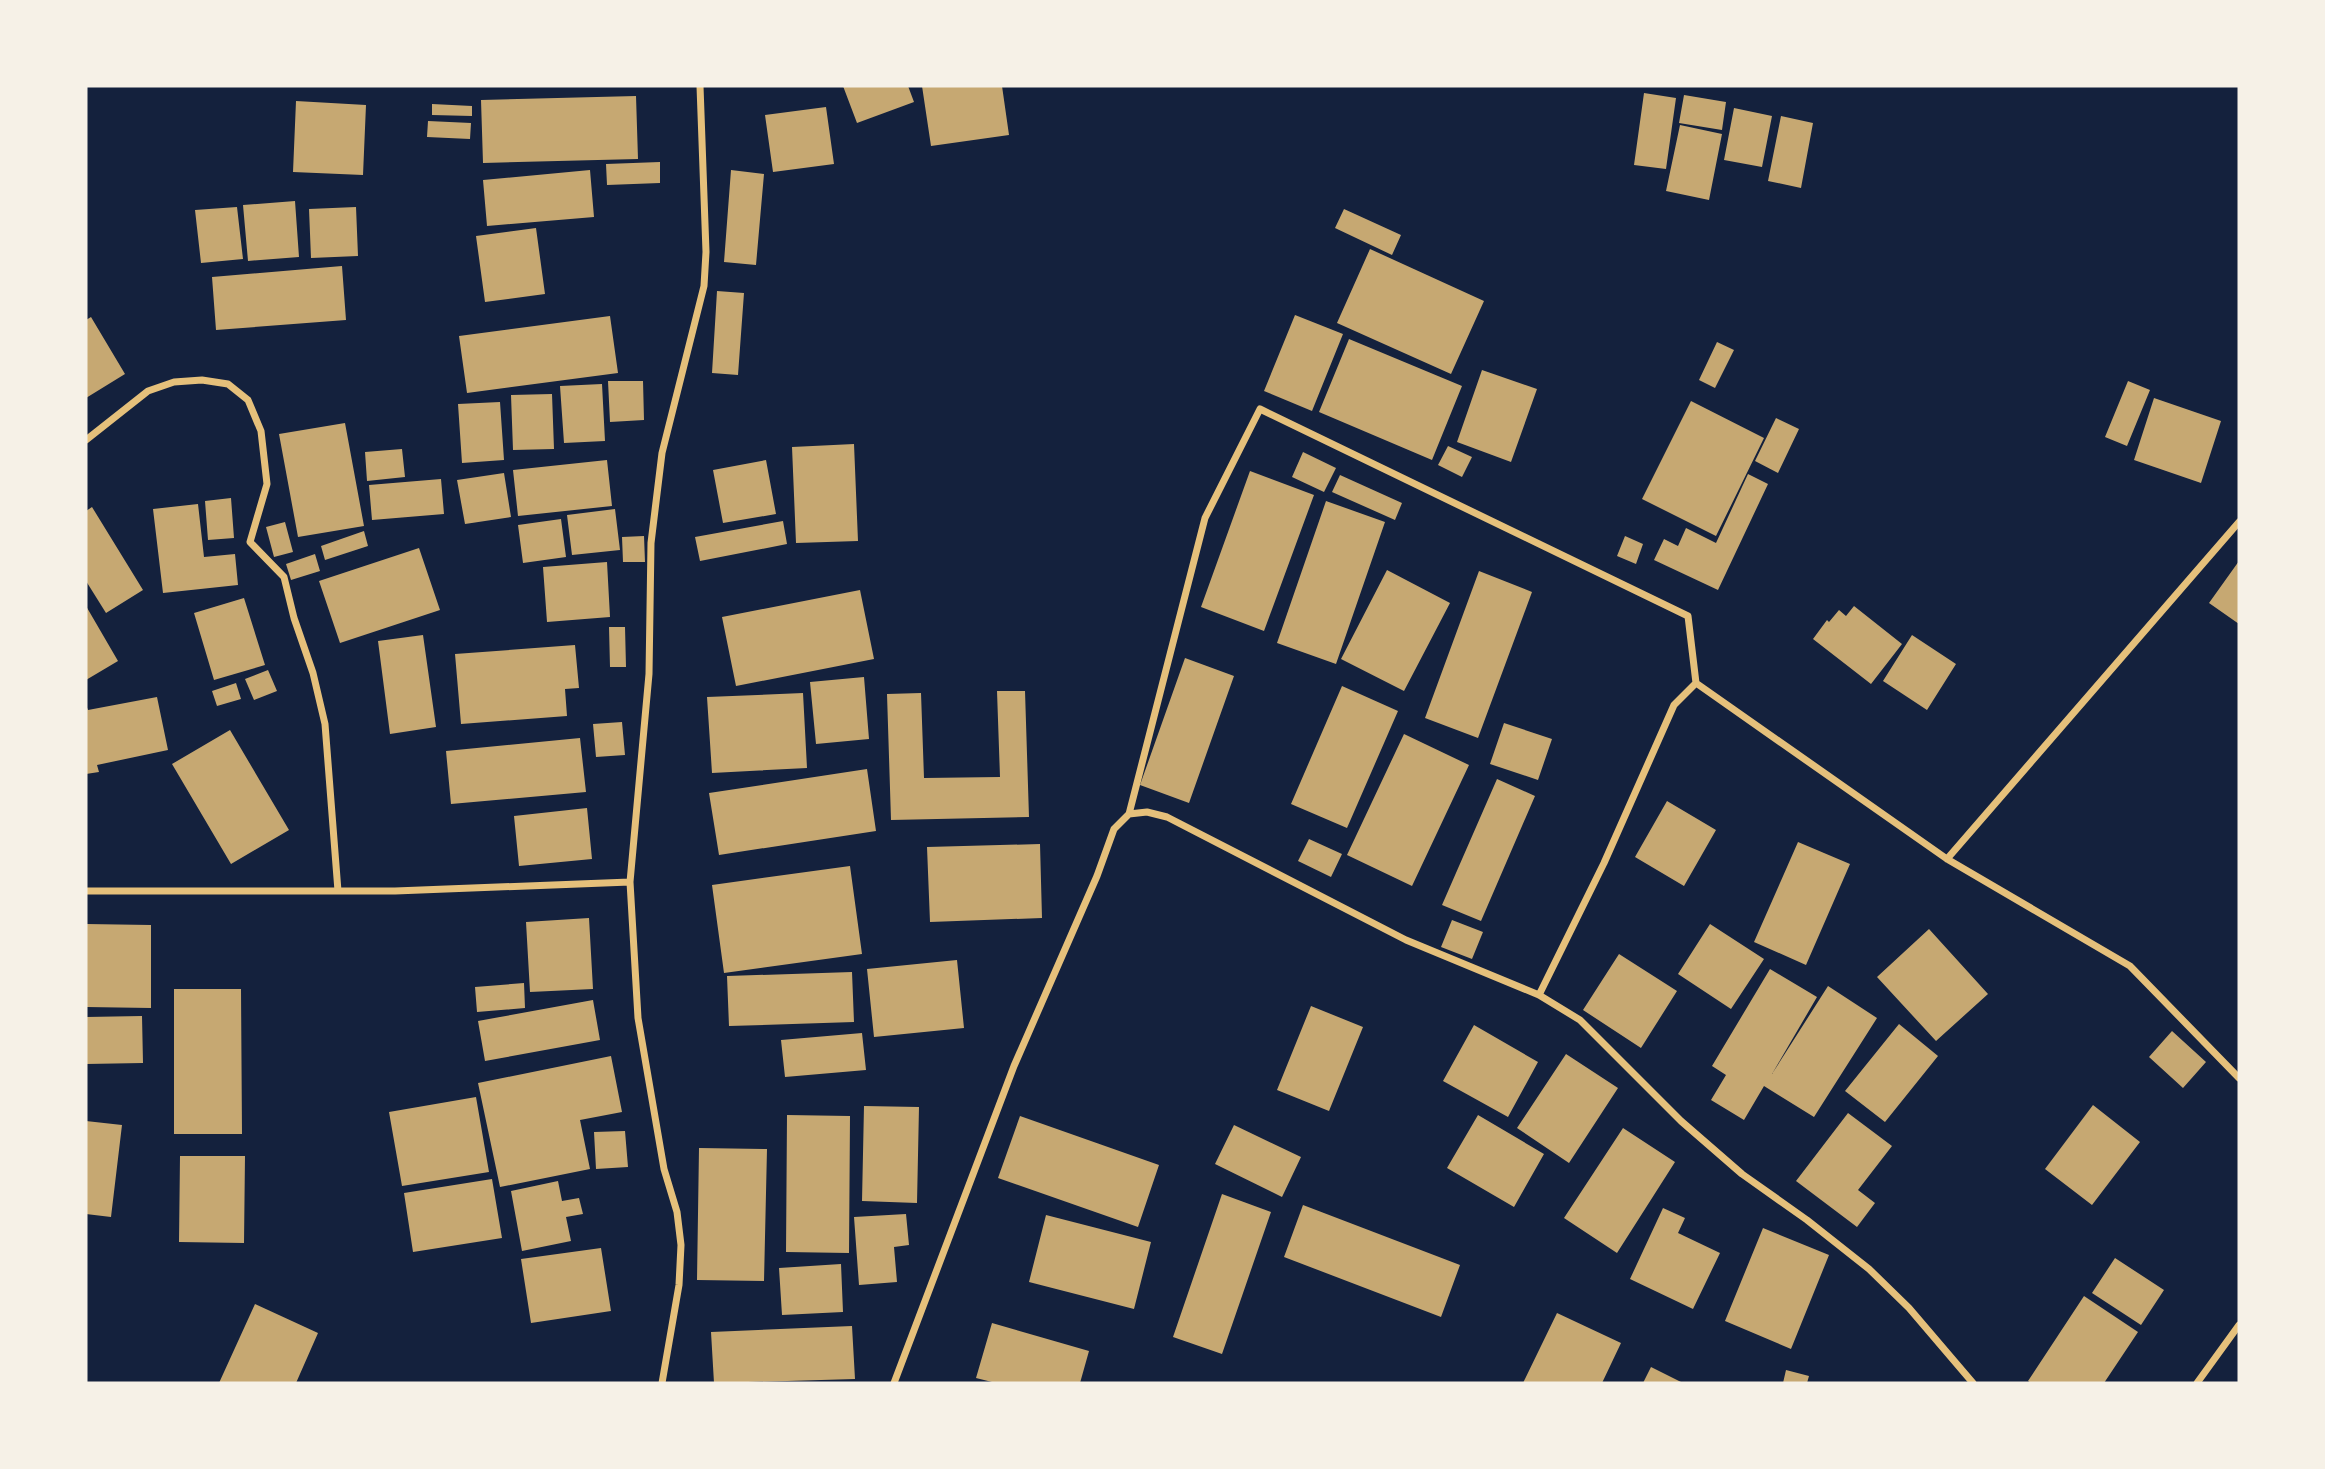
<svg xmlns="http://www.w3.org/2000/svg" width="2325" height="1469" viewBox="0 0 2325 1469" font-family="Overpass,sans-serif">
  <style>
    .building { fill: #c6a872 }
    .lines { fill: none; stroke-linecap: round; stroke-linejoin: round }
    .minor { stroke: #e5c07b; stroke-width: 7 }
  </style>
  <rect width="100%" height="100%" fill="#14213d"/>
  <path class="building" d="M843 86H908L914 102 857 123Z
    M922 86H1002L1009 135 931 146Z
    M1644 93 1676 98 1666 169 1634 165Z
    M1684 95 1726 102 1722 130 1679 123Z
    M636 96 638 159 483 163 481 100Z
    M296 101 366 105 363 175 293 172Z
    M432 104 472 106V116L432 115Z
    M826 107 834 164 773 172 765 115Z
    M1734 108 1772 116 1762 167 1724 160Z
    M1781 116 1813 123 1801 188 1768 181Z
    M428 121 471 123 470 139 427 137Z
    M1680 125 1722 134 1709 200 1666 191Z
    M660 162V183L607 185 606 164Z
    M590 170 594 217 487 226 483 180Z
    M731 170 764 174 756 265 724 262Z
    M295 201 299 257 248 261 243 205Z
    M237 207 243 259 201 263 195 210Z
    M356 207 358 256 311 258 309 209Z
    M1344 209 1401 235 1392 255 1335 228Z
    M536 228 545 294 485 302 476 236Z
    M1370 249 1484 301 1451 374 1337 323Z
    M342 266 346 320 216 330 212 277Z
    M717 291 744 293 738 375 712 373Z
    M1295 315 1343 334 1312 411 1264 391Z
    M610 316 618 373 467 393 459 336Z
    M91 317 125 374 86 398V320Z
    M1349 339 1462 386 1432 460 1319 412Z
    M1717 342 1734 350 1715 388 1699 380Z
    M1482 370 1537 389 1511 462 1457 442Z
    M608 381H643L644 420 610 422Z
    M2128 381 2150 390 2127 446 2105 437Z
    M602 384 605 441 564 443 560 386Z
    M552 394 554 449 513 450 511 395Z
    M2154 398 2221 421 2201 483 2134 460Z
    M1691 401 1764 438 1716 536 1642 499Z
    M500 402 504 460 462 463 458 404Z
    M1776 418 1799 429 1778 473 1755 461Z
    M345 423 364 526 298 537 279 434Z
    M854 444 858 541 796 543 792 447Z
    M1448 446 1472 457 1462 477 1438 465Z
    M402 449 405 477 367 481 365 452Z
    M1303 452 1336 468 1324 492 1292 477Z
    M607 460 612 506 518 516 513 470Z
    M766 460 776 514 723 523 713 470Z
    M1250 471 1314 495 1264 631 1201 607Z
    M504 473 511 517 465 524 457 480Z
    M1748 474 1768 484 1718 590 1654 560 1664 539 1678 546 1686 528 1716 543Z
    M1340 475 1402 503 1395 520 1332 492Z
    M441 479 444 514 372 520 369 485Z
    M231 498 234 538 208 540 205 501Z
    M1326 501 1385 522 1336 664 1277 643Z
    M198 504 204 557 235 554 238 585 163 593 153 509Z
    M92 507 143 590 106 613 86 581V511Z
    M615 509 620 550 572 555 567 515Z
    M561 519 566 557 523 563 518 525Z
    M783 521 787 544 700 561 695 537Z
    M285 522 293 552 274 557 266 527Z
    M364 531 368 546 325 560 321 546Z
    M644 536 645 562H623L622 537Z
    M1625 536 1643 544 1636 564 1617 556Z
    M419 548 440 610 340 643 319 581Z
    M315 554 320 571 291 580 286 564Z
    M2239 561V624L2209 603Z
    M607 562 610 617 547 622 543 567Z
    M1387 570 1450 603 1404 691 1341 659Z
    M1479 571 1532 592 1478 738 1425 718Z
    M860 590 874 659 736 686 722 617Z
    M244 598 265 665 214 680 194 613Z
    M86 606 118 661 86 680Z
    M1854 606 1902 644 1871 684 1813 639 1827 620 1829 622 1839 610 1846 616Z
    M609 627H625L626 667H610Z
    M423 635 436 727 390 734 378 641Z
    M1912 635 1956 664 1927 710 1883 681Z
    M575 645 579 688 565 689 567 716 461 724 455 654Z
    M1185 658 1234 676 1189 803 1140 785Z
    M268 670 277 691 254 700 245 679Z
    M864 677 869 739 816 744 810 682Z
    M236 683 241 699 217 706 212 691Z
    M1342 686 1398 711 1347 828 1291 804Z
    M997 691H1025L1029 817 891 820 887 694 921 693 924 778 1000 777Z
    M803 693 807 768 712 773 707 697Z
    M157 697 168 750 97 765 99 772 86 774V705L88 710Z
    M622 722 625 755 596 757 593 724Z
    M1504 723 1552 739 1538 780 1490 764Z
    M230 730 289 830 231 864 172 764Z
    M1404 734 1469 765 1412 886 1347 855Z
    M580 738 586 792 451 804 446 751Z
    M867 769 876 831 719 855 709 793Z
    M1497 779 1535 796 1481 921 1442 905Z
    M1667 801 1716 830 1684 886 1635 857Z
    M587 808 592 859 519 866 514 816Z
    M1309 839 1342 854 1331 877 1298 861Z
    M1798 842 1850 864 1806 965 1754 942Z
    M1040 844 1042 918 930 922 927 847Z
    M850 866 862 954 724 973 712 885Z
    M589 918 593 989 530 992 526 922Z
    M1452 920 1483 932 1472 959 1441 947Z
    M86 924 151 925V1008L86 1007Z
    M1710 924 1764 959 1731 1009 1678 974Z
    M1929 929 1988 994 1936 1041 1877 977Z
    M1619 954 1677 991 1641 1048 1583 1010Z
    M957 960 964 1028 874 1037 867 969Z
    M1770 969 1817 997 1772 1074 1828 986 1877 1018 1814 1117 1764 1086 1744 1120 1711 1100 1726 1075 1712 1066Z
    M852 972 854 1022 729 1026 727 976Z
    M524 983 525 1008 477 1012 475 987Z
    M174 989H241L242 1134H174Z
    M593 1000 600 1040 485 1061 478 1021Z
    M1311 1006 1363 1027 1329 1111 1277 1090Z
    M142 1016 143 1063 86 1064V1017Z
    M1899 1024 1938 1056 1885 1122 1845 1091Z
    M1474 1025 1538 1062 1508 1117 1443 1081Z
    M2172 1031 2206 1062 2183 1088 2149 1057Z
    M862 1033 866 1070 785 1077 781 1040Z
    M1566 1054 1618 1088 1569 1163 1517 1128Z
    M611 1056 622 1112 580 1120 590 1169 500 1187 478 1083Z
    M476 1097 489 1172 402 1186 389 1112Z
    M2093 1105 2140 1142 2092 1205 2045 1169Z
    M864 1106 919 1107 917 1203 862 1201Z
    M1848 1113 1892 1146 1858 1190 1875 1203 1857 1227 1796 1181Z
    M787 1115 850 1116 849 1253 786 1252Z
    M1478 1115 1544 1154 1514 1207 1447 1168Z
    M1020 1116 1159 1165 1138 1227 998 1178Z
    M86 1121 122 1125 111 1217 86 1214Z
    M1234 1125 1301 1157 1282 1197 1215 1164Z
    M1623 1128 1675 1162 1617 1253 1564 1218Z
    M625 1131 628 1167 596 1169 594 1132Z
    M699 1148 767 1149 764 1281 697 1280Z
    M180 1156H245L244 1243 179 1242Z
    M492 1179 502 1238 413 1252 404 1193Z
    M558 1181 562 1201 579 1198 583 1214 566 1217 571 1241 522 1251 511 1191Z
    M1222 1194 1271 1212 1222 1354 1173 1337Z
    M1303 1205 1460 1265 1441 1317 1284 1257Z
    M1663 1208 1685 1218 1678 1233 1720 1253 1693 1309 1630 1279Z
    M906 1214 909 1245 894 1247 897 1282 859 1285 854 1217Z
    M1046 1215 1151 1242 1134 1309 1029 1282Z
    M1763 1228 1829 1255 1791 1349 1725 1321Z
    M601 1248 611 1311 531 1323 521 1259Z
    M2115 1258 2164 1290 2141 1325 2092 1293Z
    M841 1264 843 1312 782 1315 779 1268Z
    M2084 1296 2138 1332 2104 1383H2031L2028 1381Z
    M255 1304 318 1333 296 1383H219Z
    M1557 1313 1621 1343 1602 1383H1523Z
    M992 1323 1089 1351 1080 1383H996L976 1378Z
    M852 1326 855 1379 714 1383 711 1332Z
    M1651 1367 1683 1383H1643Z
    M1786 1370 1809 1376 1807 1383H1783Z"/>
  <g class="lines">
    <path class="minor" d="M86 440 148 391 174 382 202 380 228 384 248 400 261 431 267 484 250 542 284 577 294 618 313 673 325 724 338 891
      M1129 814 1205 518 1260 409 1688 616 1696 683 1947 859 2130 966 2239 1078
      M1947 859 2239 522
      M86 891H395L630 882
      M1539 995 1604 863 1674 705 1696 683
      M662 1383 679 1285 681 1245 677 1212 664 1169 638 1018 630 882 649 674 651 543 662 453 704 286 706 252 700 86
      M894 1383 1014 1066 1097 876 1114 829 1129 814 1147 812 1167 817 1406 940 1539 995 1580 1020 1681 1121 1742 1174 1807 1220 1869 1269 1909 1308 1973 1383
      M2197 1383 2239 1325"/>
  </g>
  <rect width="2325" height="1469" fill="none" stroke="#f6f1e7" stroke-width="175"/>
</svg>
